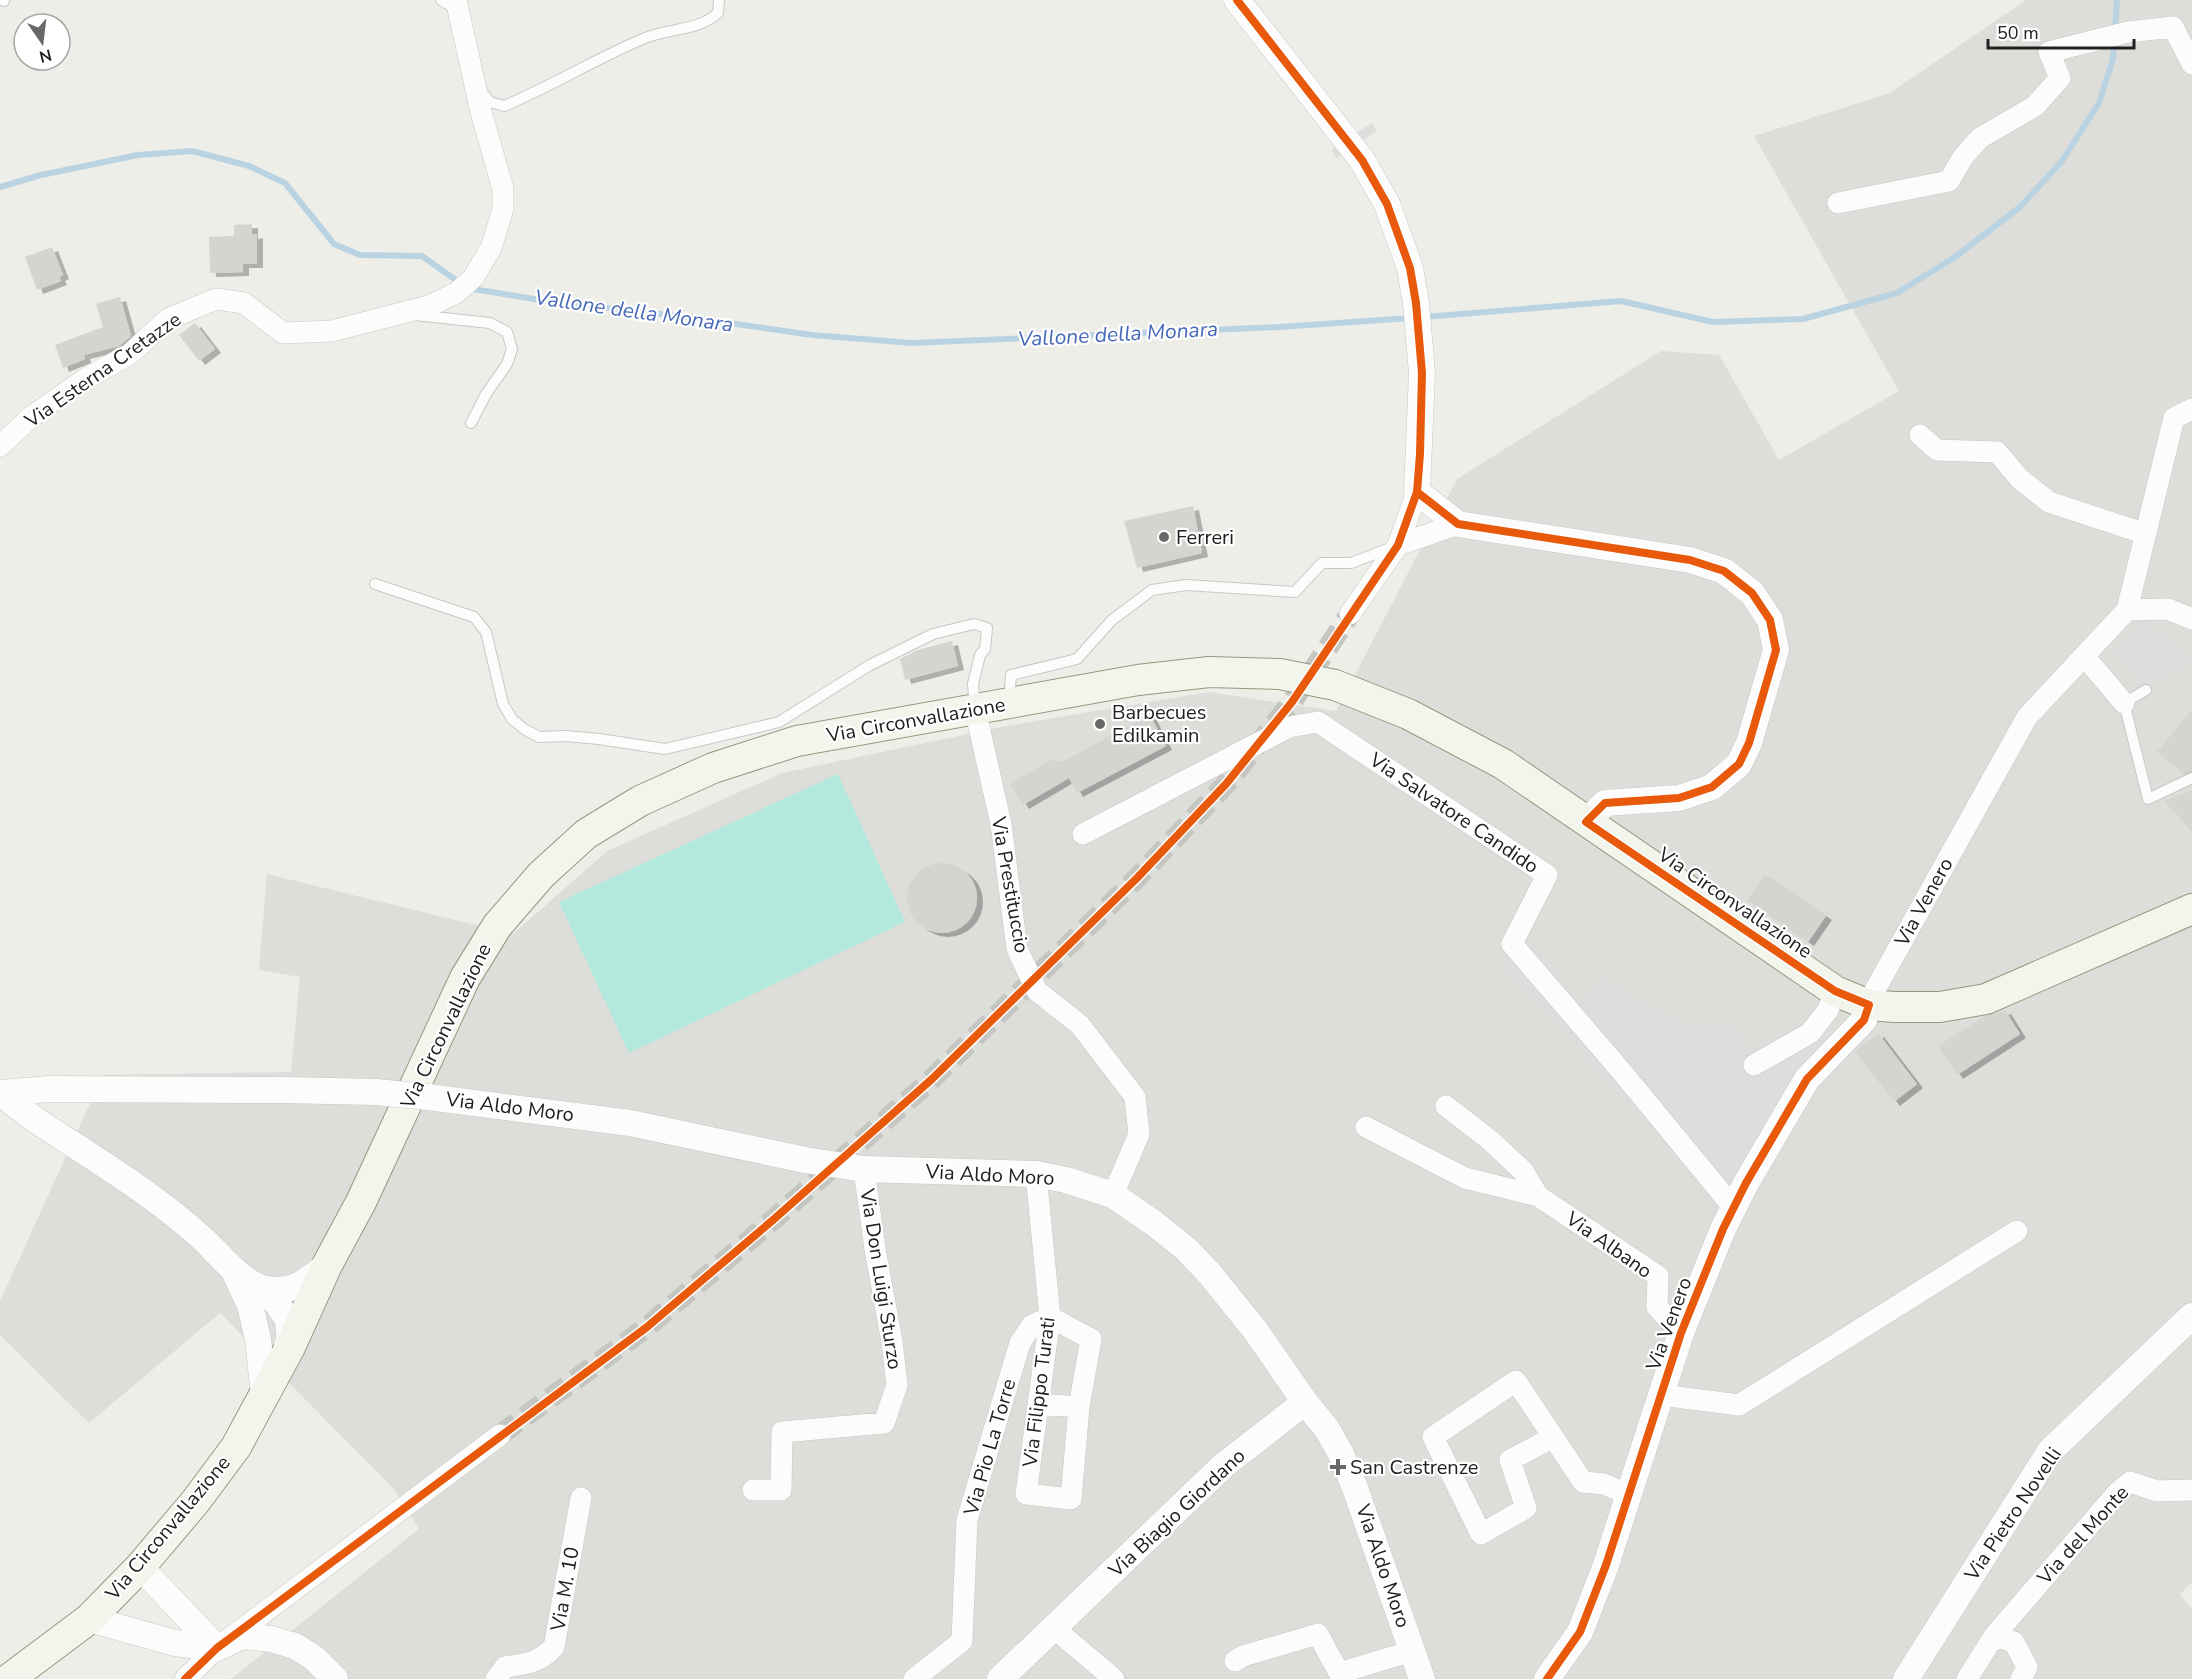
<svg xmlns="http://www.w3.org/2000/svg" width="2192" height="1679" viewBox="0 0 2192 1679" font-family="'Nunito Sans',sans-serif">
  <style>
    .residential { fill: #ddddda }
    .pitch { fill: #b2e9dc }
    .parking { fill: #dddddb }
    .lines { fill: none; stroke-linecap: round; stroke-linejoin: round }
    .stream { stroke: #bad3e3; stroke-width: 6 }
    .building { fill: #d5d4d0; filter: url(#shadow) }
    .minor-tunnel { stroke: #c5c5c1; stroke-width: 21; stroke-dasharray: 21 10; stroke-linecap: butt }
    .service-casing { stroke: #c7c7c5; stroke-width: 12 }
    .minor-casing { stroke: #c7c7c5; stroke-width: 22 }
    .tertiary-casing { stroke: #c7c7c5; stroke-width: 27 }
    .secondary-casing { stroke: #939a7f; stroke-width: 32 }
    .service { stroke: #fcfcfc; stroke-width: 10 }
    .minor { stroke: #fcfcfc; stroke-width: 21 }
    .tertiary { stroke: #fcfcfc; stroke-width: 26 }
    .secondary { stroke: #f2f5ec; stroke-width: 30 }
    .tertiary-bridge-casing { stroke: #c7c7c5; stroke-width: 27; stroke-linecap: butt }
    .tertiary-bridge { stroke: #fcfcfc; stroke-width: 26 }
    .cycleway-casing { stroke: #fff; stroke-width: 11 }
    .cycleway { stroke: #e8590c; stroke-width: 8 }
    .poi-dot { fill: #686866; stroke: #fff; stroke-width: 2 }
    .labels { text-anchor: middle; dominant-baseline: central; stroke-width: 4.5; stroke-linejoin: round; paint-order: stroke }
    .street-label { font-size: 20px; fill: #202020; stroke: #fff }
    .poi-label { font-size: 20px; fill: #202020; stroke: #fff; text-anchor: start }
    .water-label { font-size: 21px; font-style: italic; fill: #4568b7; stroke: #fff }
  </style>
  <defs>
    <filter id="shadow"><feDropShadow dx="6" dy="4" stdDeviation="0" flood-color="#0004"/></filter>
  </defs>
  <rect width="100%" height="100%" fill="#eeeee9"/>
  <path class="residential" d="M2026 0H2192V1582L2180 1594 2192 1609V1679H231L419 1529 394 1489 220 1313 89 1423 0 1335V1301L103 1075 291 1072 300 977 259 970 267 874 513 934 607 851 782 773 1006 726 1209 692 1336 711 1457 479 1661 351 1719 355 1779 460 1899 391 1754 136 1890 93Z"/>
  <path class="pitch" d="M838 774 905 922 629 1053 559 902Z"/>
  <path class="parking" d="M1372 123 1377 131 1337 158 1331 150Z
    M2143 619 2192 655V666L2146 690 2109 655Z
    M1527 935 1579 997 1604 974 1673 1018 1735 1022 1751 1048 1797 1025 1807 1018 1814 1003 1834 1016V1024L1790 1093 1723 1229 1697 1181 1500 967Z"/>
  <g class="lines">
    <path class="stream" d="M0 187 41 175 138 155 192 151 249 166 285 183 334 244 360 255 422 256 467 288 540 300 694 318 812 335 912 343 1279 327 1411 318
      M1424 317 1621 301 1713 322 1803 319 1897 293 1955 257 2020 207 2062 161 2099 103 2113 59 2117 0"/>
  </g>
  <path class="building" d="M252 224V235L257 234V264H243V272L210 273 209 237 234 236V225Z
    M52 247 63 275 59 277 61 281 37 290 25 257Z
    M120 297 131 336 119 346 84 355 85 359 63 368 55 345 103 327 96 304Z
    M195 323 215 349 199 361 179 335Z
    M1193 506 1202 553 1137 568 1124 521Z
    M952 641 958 666 905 680 900 659 918 650Z
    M2192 709V771L2184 774 2157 752Z
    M1150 715 1166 746 1077 793 1069 778 1023 805 1010 784 1054 758 1058 764Z
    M2192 790V832L2164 801Z
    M907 898a35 35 0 1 1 70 0a35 35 0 1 1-70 0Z
    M1765 874 1826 916 1808 942 1747 900Z
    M2005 1010 2020 1034 1957 1075 1938 1046 1983 1017Z
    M1878 1033 1917 1084 1894 1102 1855 1051Z"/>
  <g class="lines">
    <path class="minor-tunnel" d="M500 1435 647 1327 773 1220 932 1079 1137 878 1226 784 1292 702 1350 614"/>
    <defs>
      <path id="service" d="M441 0 457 10
        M4 1V0
        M480 90 490 102 504 106C552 86 597 58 645 38 672 27 696 32 718 13L719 0
        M415 315 490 323 507 332 512 349 507 364 486 394 471 423
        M375 584 474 617 486 632 503 704 512 719 524 729 539 737 566 736 599 739 665 749 779 722 870 665 933 634 974 624 987 628 985 649 980 655 973 684 975 709
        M2146 690 2124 703 2148 799 2192 778
        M1009 700 1011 675 1077 659 1112 620 1152 590 1186 585 1295 592 1322 563H1351L1393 547"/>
      <path id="minor" d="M1838 203 1949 181 1963 157 1980 138 2035 106 2060 78 2049 52 2128 32 2173 27 2192 64
        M1920 435 1937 450 1997 452 2020 479 2049 502 2146 534
        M0 446 32 416 85 379 130 354 168 319 216 299 244 303 283 333 332 331 429 306 456 293 473 278 491 248 503 209V189L481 112 456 0
        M1398 545 1458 524
        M2127 610 2168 609 2192 619
        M1350 614 1398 545 1417 492
        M2084 656 2124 703
        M975 709 1001 824 1017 949 1037 991 1080 1025 1135 1097 1139 1134 1113 1195
        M1083 834 1289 727 1318 722 1547 875 1512 944 1622 1072 1734 1208
        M1869 1005 1875 990 2027 717 2127 610 2174 418 2192 409
        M1754 1065 1810 1033 1828 1010 1835 991
        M1446 1106 1491 1141 1523 1171 1538 1196
        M1366 1127 1465 1178 1538 1196 1658 1276 1657 1307 1681 1333
        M1661 1395 1739 1405 2017 1231
        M1039 1404 1079 1407
        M1552 1438 1510 1460 1526 1508 1481 1534 1433 1437 1516 1381 1583 1482 1604 1484 1629 1495
        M753 1490H781L782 1432 884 1423 897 1385 892 1342 875 1249 864 1169
        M1055 1629 1114 1679
        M1994 1636 2014 1642 2027 1667 2021 1679
        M1235 1661 1243 1656 1318 1634 1339 1673 1412 1651
        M185 1679 217 1648 500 1435
        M496 1679 505 1667C526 1664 539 1663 554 1647L581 1498
        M914 1679 962 1641 967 1520 1020 1343 1032 1325 1050 1317 1091 1339 1079 1407 1071 1499 1026 1494 1050 1317 1036 1174
        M1967 1679 1994 1636 2117 1493 2130 1482 2157 1491 2192 1490"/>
      <path id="tertiary" d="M1237 0 1362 160 1387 204 1410 268 1416 303 1422 373 1417 492 1458 524 1690 560 1724 571 1752 593 1770 620 1776 650 1749 743 1739 764 1712 787 1679 798 1605 803 1586 822
        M0 1093C16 1105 31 1118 48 1128 101 1163 156 1196 203 1239 220 1255 243 1285 267 1289 293 1294 308 1280 327 1265
        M0 1093 49 1089 283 1090 376 1092
        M428 1097 630 1123 805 1160 864 1169 1036 1174 1066 1180 1113 1195 1155 1224 1186 1249 1209 1273 1255 1330 1305 1402 1327 1429 1341 1454 1355 1488 1422 1679
        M233 1269 250 1305 258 1339 264 1395
        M259 1287 277 1303 288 1320 290 1347 287 1345
        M140 1567 217 1648
        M89 1619 175 1643 217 1648
        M217 1648 242 1636 271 1639 295 1646 314 1658 335 1679
        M1000 1679 1224 1465 1305 1402
        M1547 1679 1580 1632 1606 1565 1681 1333 1723 1229 1746 1183 1807 1079 1864 1020 1869 1005
        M1906 1679 2050 1451 2192 1316"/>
      <path id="secondary" d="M9 1679 89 1619 140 1567 195 1502 236 1447 290 1347 327 1265 361 1202 465 978 497 926 541 875 586 834 640 801 713 768 797 741 1138 680 1209 672 1280 674 1335 685 1408 714 1503 764 1835 991 1869 1005 1894 1007H1940L1986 999 2192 909"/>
    </defs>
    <use href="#service" class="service-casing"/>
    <use href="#minor" class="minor-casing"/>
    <use href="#tertiary" class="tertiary-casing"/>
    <use href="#secondary" class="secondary-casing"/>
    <use href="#service" class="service"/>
    <use href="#minor" class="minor"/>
    <use href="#tertiary" class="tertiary"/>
    <use href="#secondary" class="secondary"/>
    <defs>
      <path id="tertiary-bridge" d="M376 1092 428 1097"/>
    </defs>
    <use href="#tertiary-bridge" class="tertiary-bridge-casing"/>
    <use href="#tertiary-bridge" class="tertiary-bridge"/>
    <defs>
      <path id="cycleway" d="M1417 492 1458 524 1690 560 1724 571 1752 593 1770 620 1776 650 1749 743 1739 764 1712 787 1679 798 1605 803 1586 822 1835 991 1869 1005 1864 1020 1807 1079 1746 1183 1723 1229 1681 1333 1606 1565 1580 1632 1547 1679
        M185 1679 217 1648 647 1327 773 1220 932 1079 1137 878 1226 784 1292 702 1398 545 1417 492 1420 454 1422 373 1416 303 1410 268 1387 204 1362 160 1237 0"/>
    </defs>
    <use href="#cycleway" class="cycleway-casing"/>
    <use href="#cycleway" class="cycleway"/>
  </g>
  <g class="poi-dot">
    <circle cx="1164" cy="537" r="6"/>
    <circle cx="1100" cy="724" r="6"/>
    <path d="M1335 1458h6v6h6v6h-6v6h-6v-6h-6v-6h6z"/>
  </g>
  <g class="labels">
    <g class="street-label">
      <text transform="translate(103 370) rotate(-35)">Via Esterna Cretazze</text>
      <text transform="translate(916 720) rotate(-10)">Via Circonvallazione</text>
      <text transform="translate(1454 813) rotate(34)">Via Salvatore Candido</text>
      <text transform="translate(1010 885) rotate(80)">Via Prestituccio</text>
      <text transform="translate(1924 902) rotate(-61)">Via Venero</text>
      <text transform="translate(1735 903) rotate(34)">Via Circonvallazione</text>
      <text transform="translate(446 1026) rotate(-64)">Via Circonvallazione</text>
      <text transform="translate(510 1107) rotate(7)">Via Aldo Moro</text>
      <text transform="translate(990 1175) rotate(3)">Via Aldo Moro</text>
      <text transform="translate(1609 1245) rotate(35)">Via Albano</text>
      <text transform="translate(881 1279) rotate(81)">Via Don Luigi Sturzo</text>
      <text transform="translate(1669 1324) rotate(-70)">Via Venero</text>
      <text transform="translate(1039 1392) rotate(-83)">Via Filippo Turati</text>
      <text transform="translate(990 1447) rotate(-74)">Via Pio La Torre</text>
      <text transform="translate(1177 1513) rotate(-43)">Via Biagio Giordano</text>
      <text transform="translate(2013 1514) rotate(-56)">Via Pietro Novelli</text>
      <text transform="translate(168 1528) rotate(-50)">Via Circonvallazione</text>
      <text transform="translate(2083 1535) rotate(-48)">Via del Monte</text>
      <text transform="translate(1383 1566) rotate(71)">Via Aldo Moro</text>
      <text transform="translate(565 1589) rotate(-80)">Via M. 10</text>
    </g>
    <g class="poi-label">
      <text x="1176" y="537">Ferreri</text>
      <text x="1112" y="712">Barbecues<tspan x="1112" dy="23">Edilkamin</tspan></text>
      <text x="1350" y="1467">San Castrenze</text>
    </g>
    <g class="water-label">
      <text transform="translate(634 311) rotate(8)">Vallone della Monara</text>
      <text transform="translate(1118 334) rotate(-3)">Vallone della Monara</text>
    </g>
  </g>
  <g transform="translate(42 42) rotate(166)"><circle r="28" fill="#ffffff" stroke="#a6a6a6" stroke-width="1.5"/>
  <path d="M0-4.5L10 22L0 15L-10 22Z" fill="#686866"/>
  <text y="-9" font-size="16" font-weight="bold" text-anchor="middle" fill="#202020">N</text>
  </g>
  <path d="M1988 39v9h146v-9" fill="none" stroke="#202020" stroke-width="3"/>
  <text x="1997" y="39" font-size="18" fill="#202020" stroke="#ffffff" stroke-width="4.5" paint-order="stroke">50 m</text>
</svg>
